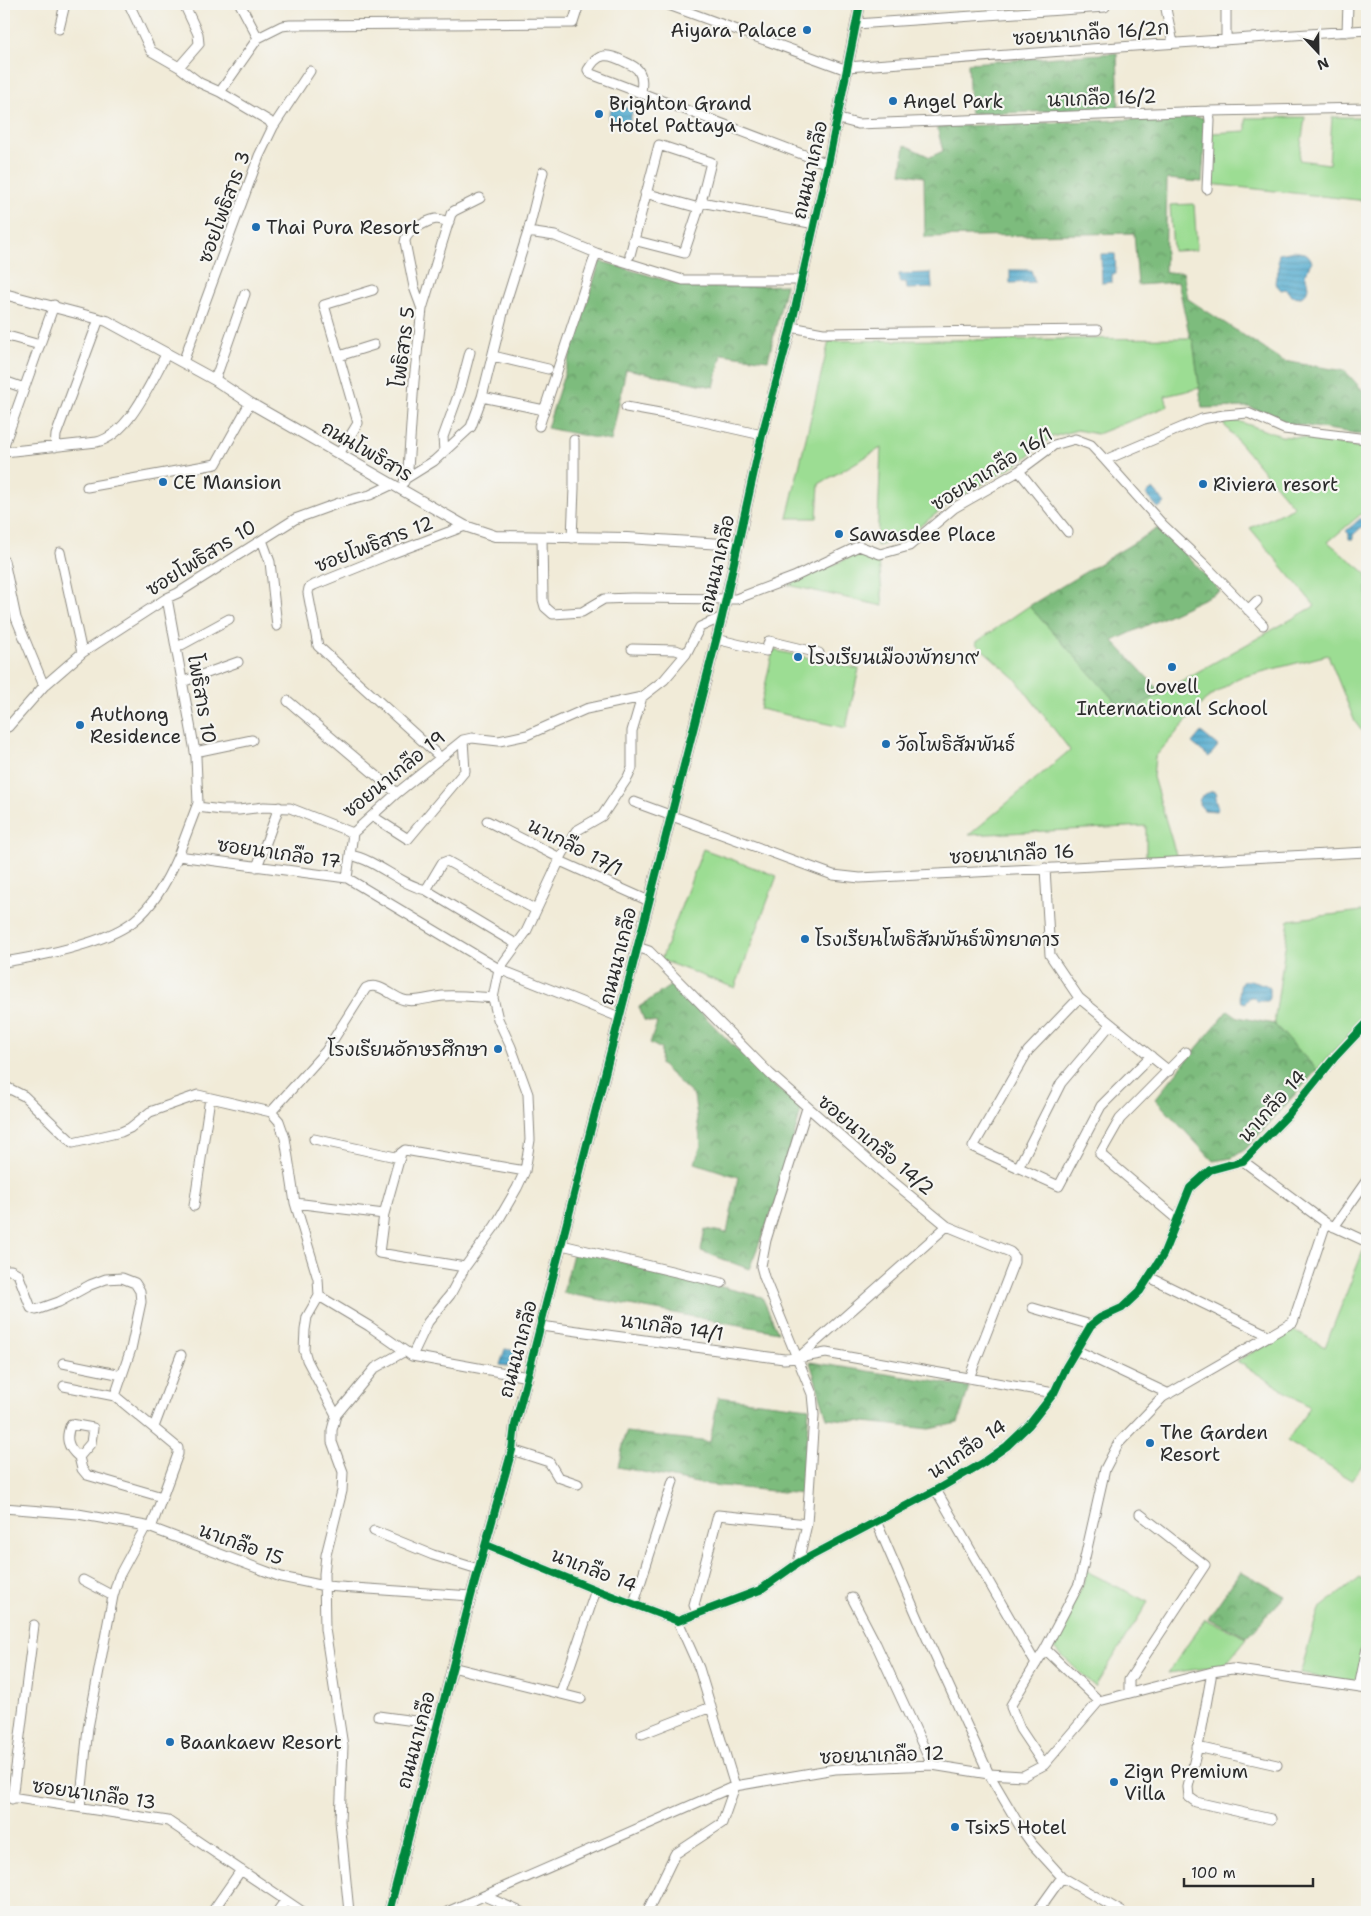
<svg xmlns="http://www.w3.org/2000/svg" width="1371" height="1916" viewBox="0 0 1371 1916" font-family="'Shantell Sans','Playpen Sans Thai',sans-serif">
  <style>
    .green { fill: #9cdd93; stroke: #64845f }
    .forest { fill: url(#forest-crowns); stroke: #547454 }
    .water { fill: url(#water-rules); stroke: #3e6b7d }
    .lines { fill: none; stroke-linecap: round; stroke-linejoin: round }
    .minor-casing { stroke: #8e8b82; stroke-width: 11 }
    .tertiary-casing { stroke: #8e8b82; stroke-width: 12 }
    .minor { stroke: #fff; stroke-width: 9 }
    .tertiary { stroke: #fff; stroke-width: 10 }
    .cycleway-casing { stroke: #f6f6f2; stroke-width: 11 }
    .cycleway { stroke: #00873e; stroke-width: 8 }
    .poi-dot { fill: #1f6fb2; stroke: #f6f6f2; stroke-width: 2 }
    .labels { text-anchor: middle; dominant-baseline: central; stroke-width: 4.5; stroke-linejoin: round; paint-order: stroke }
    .poi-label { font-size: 19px; fill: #2b2b2b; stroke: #f6f6f2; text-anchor: start }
    .street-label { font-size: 19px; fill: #2b2b2b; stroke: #f6f6f2 }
  </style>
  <defs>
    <pattern id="forest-crowns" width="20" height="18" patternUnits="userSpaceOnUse" patternTransform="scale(1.25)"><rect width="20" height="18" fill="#7dbc7d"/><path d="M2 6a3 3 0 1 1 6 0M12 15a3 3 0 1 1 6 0" fill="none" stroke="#679967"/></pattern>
    <pattern id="water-rules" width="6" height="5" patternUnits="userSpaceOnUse" patternTransform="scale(1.25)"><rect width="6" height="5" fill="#52abcf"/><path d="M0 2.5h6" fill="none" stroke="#448ba8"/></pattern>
  </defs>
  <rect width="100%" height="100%" fill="#f6f6f2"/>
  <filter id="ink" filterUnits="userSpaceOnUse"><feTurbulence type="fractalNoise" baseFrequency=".02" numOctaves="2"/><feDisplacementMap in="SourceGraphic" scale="10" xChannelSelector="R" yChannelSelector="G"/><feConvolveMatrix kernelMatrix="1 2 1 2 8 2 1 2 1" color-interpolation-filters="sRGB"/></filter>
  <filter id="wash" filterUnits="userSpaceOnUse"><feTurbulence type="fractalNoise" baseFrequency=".0096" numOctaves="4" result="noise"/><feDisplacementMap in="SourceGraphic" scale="20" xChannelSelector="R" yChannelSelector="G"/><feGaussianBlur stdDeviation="1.12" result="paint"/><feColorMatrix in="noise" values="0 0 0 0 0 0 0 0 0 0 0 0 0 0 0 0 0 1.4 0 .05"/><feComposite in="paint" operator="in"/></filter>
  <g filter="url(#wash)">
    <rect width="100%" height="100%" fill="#f1ebd8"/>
    <path class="green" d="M1305 117 1299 160 1329 164 1332 117H1363V134L1367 135V201L1210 184 1212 133 1246 131V118Z
      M1194 204 1197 250 1173 251 1170 205Z
      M1190 338 1193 340 1200 388 1165 396 1168 406 1097 434 1077 430 1052 437 1023 460 949 504 903 539 877 546 881 448 819 484 817 518H787L829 341Z
      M1220 420 1238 421 1281 436 1315 439 1367 449V509L1328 542 1367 574V738L1355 722 1328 655 1238 678 1205 700 1155 757 1153 777 1177 858 1146 856V826L969 835 1070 750 1015 678 975 643 1029 606 1126 712 1315 606 1250 528 1294 507Z
      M857 554 879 560 883 606 788 585Z
      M773 650 859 669 846 728 760 709Z
      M703 849 777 876 735 988 661 960Z
      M1362 911 1367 916V1014L1317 1070 1274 1024 1289 920Z
      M1363 1251 1367 1253V1459L1351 1480 1287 1441 1310 1407 1237 1361 1292 1330 1325 1347Z
      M1086 1571 1148 1602 1095 1687 1053 1647 1083 1584Z
      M1359 1578 1367 1583V1684L1300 1674 1319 1609Z
      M1205 1619 1247 1638 1224 1666 1168 1673Z"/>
    <path class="forest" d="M1117 53 1119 109 970 114 968 63Z
      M1197 117 1206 118V122L1202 182 1167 179 1165 273 1183 272 1188 299 1283 361 1345 371 1367 395V435L1287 423 1249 407 1202 408 1193 340 1190 338 1178 282 1138 285 1134 233 925 237 924 177 901 173 905 145 930 157 943 151 937 127Z
      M600 261 692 288 786 285 768 360 722 354 714 387 626 369 611 441 547 428Z
      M1160 527 1220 591 1113 641 1162 693 1126 713 1029 606Z
      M673 984 765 1078 802 1107 777 1199 749 1269 701 1251 705 1229 727 1233 738 1177 695 1163 701 1145 694 1096 660 1064 661 1049 650 1043 657 1023 644 1020 639 1007Z
      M1228 1010 1238 1017 1274 1024 1317 1070 1246 1149 1232 1158 1213 1161 1155 1099Z
      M574 1250 762 1297 778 1332 563 1293Z
      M810 1362 969 1387 958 1423 929 1429 827 1418Z
      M718 1397 809 1408 803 1494 702 1484 618 1467 626 1432 710 1442Z
      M1241 1571 1285 1596 1247 1637 1208 1618Z"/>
    <path class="water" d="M613 103 633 110 628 126 608 119Z
      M1294 251C1304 254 1306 250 1312 261L1305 274C1308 284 1311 291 1301 297L1291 296 1286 289 1281 290 1275 283 1276 276 1279 269 1278 259 1279 254Z
      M1101 254H1115L1116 274H1112V282L1102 283Z
      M1010 270H1031L1035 282 1010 283Z
      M931 273 932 288 907 289 906 282H900L899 274Z
      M1153 489 1165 503 1158 508 1146 494Z
      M1361 518 1366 523 1353 535V539H1349V534L1346 531Z
      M1201 732 1218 746 1209 757 1192 743Z
      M1213 791 1217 794 1215 799 1218 809 1216 811 1204 810 1199 804C1199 794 1207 794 1213 791Z
      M1250 980 1266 985 1270 988V998L1268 1001H1257L1253 997H1250L1245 1003 1242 1002C1238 996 1239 988 1242 982Z
      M505 1349 517 1351 512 1367 500 1365Z"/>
  </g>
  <g filter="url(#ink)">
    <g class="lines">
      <defs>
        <path id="minor" d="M129 4 151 51 179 67 200 83 220 92 269 121 273 127
          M666 4 847 70
          M1165 4 1173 43
          M1226 4V40
          M856 24 1105 7
          M59 29 65 4
          M1347 32 1348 4
          M258 38 282 26 290 25 573 23 579 4
          M179 67 199 44 198 34 184 4
          M847 67 1076 50 1367 30
          M220 92 258 38 240 4
          M641 93C642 85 643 77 638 70 635 66 629 64 625 62 608 53 598 52 588 70L591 74 828 164
          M839 119 858 124 1209 111 1367 108
          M1207 189 1210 121 1209 111
          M645 193 699 208
          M701 202 815 224
          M528 232 555 236 596 253
          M630 255 659 145 711 162 701 202 684 253 633 240
          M422 309 414 287 405 242C405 232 426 221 436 219 440 219 445 221 449 222
          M791 327 823 333 1097 330
          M4 337V335L40 345
          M339 356 374 345
          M493 356 548 369
          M183 362 259 156 273 127 310 71
          M215 380 245 294
          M4 381 24 388
          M482 397 544 410
          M626 407 682 417 762 435
          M539 426 596 253 683 280H801
          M4 445 54 305
          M55 447 56 435 99 319
          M444 451 443 437 460 390 470 352
          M4 452 97 442C130 434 151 381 167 353
          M339 454 358 423 324 305 373 290
          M1105 460 1163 525 1204 564 1263 625
          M1019 471 1068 532
          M405 479 434 461 471 427 482 397 505 305 528 232 543 172
          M404 482 408 469 414 381 422 309 451 214 454 211 480 198
          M87 487 216 464 250 403
          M542 537 543 600 545 607 553 614 582 612 604 599 632 598 736 599 794 577 859 546 880 554 909 546 954 508 1019 471 1054 445 1075 439 1091 445 1105 460 1202 419 1224 415 1248 413 1284 429 1367 439
          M572 538 574 488V440
          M262 540 270 562 277 626
          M60 552 82 653
          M4 561 16 618 44 686
          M167 598 196 757 198 803 178 856
          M1248 610 1257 601
          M716 639 766 651 769 641 819 653
          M176 648 229 619
          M632 649 676 650 686 654
          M182 682 238 662
          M288 701 397 793
          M8 727 44 686 82 653 167 598 178 593 295 519 339 503 370 495 391 485
          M195 752 252 740
          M440 757 318 646 308 593 309 588 314 585 388 555 465 526
          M634 802 833 875 860 878 1367 852
          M197 807 222 810H239L264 807 290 808 353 833 397 793 463 740 472 738 499 741 527 735 586 709 642 697 664 680 686 654 700 627 722 617
          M372 816 408 839 465 771 463 740
          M487 821 556 856 560 861 649 901
          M350 855C377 860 399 884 426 890L516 944
          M257 867 279 807
          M1045 868 1050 955 1079 998 1169 1071
          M347 878 353 833
          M426 890 442 863 447 861 536 910
          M637 947 649 951 770 1074 885 1175 947 1226 1010 1252 1014 1256V1262L969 1378
          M4 962C41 956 106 944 135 920 155 904 168 879 178 856L347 878 499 969 619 1017
          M1079 998 1028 1051 973 1147 1059 1186 1101 1106 1151 1056
          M4 1086 24 1096 73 1143 121 1132 130 1128 150 1112 198 1095 271 1112 279 1121 285 1138 295 1203 318 1279 319 1296 307 1317 305 1330 304 1350 307 1360 336 1415
          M271 1112 326 1051 366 988C379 981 392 997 404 1000 416 1003 431 997 443 996 460 995 476 997 493 998
          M314 1139 400 1158
          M1243 1161 1326 1223 1367 1242
          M1018 1168 1061 1083 1111 1024
          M295 1203 384 1214
          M194 1206 210 1098
          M1178 1220 1100 1154 1120 1119 1186 1052
          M1334 1227 1367 1180
          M562 1245 722 1283
          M465 1267 379 1253 384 1214 401 1153 405 1150 525 1171
          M4 1270H11L18 1274 31 1308 36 1310 59 1302 90 1285 106 1279 122 1278 135 1283 140 1291 141 1302 131 1349 115 1396
          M1149 1277 1270 1336
          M319 1296 369 1326 405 1351
          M1033 1308 1091 1325
          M541 1326 784 1359 798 1358 826 1353 1054 1393
          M1076 1350 1169 1394
          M412 1356 428 1322 450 1295 465 1267 495 1226 517 1188 525 1171 530 1140 528 1094 511 1047 498 1019 493 998 499 969 526 932 562 855 576 831 602 816 628 777 632 768V731L642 697
          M798 1358 947 1226
          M63 1363 122 1375
          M64 1386 115 1396 178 1448V1454L151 1528
          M154 1427 181 1355
          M512 1450 549 1462 558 1477 578 1484
          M79 1457C67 1447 65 1438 71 1424L93 1428 91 1443 79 1457 82 1469 87 1475 162 1497
          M936 1490 1036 1664
          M4 1508 78 1514 146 1526 281 1577 325 1586 471 1596
          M876 1521 921 1625 989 1774 1022 1830 1032 1844 1062 1877 1122 1912
          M374 1531 433 1555 478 1569
          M486 1545 596 1590 678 1621 760 1590 798 1563 936 1490 983 1463 1007 1446 1029 1425 1054 1393 1066 1367 1091 1325 1100 1318 1122 1308 1140 1291 1163 1255 1190 1188 1210 1170 1243 1161 1288 1115 1335 1057 1367 1023
          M798 1563 807 1524 814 1415 812 1394 764 1277 761 1266 766 1240 807 1108
          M83 1580 113 1596
          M852 1598 876 1644 932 1765
          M634 1603 673 1481
          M697 1613 694 1605 718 1515 807 1524
          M452 1667 581 1699
          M1212 1672 1201 1733 1188 1787 1189 1797 1196 1802 1271 1819
          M1359 1687 1367 1648
          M561 1692 596 1590
          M1129 1693V1680L1205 1565 1140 1514
          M1099 1701 1045 1649 1079 1584 1105 1469 1118 1444 1163 1397 1293 1322 1326 1223
          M378 1716 437 1724
          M642 1734 711 1707
          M1197 1747 1277 1765
          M1044 1765 1020 1729 1011 1707V1705L1045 1649
          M4 1796 168 1821 303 1912
          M12 1799 34 1625
          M80 1807 88 1728 113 1596 119 1576 146 1526
          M484 1896 521 1912
          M212 1912 241 1870
          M277 1912 285 1901
          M349 1912 340 1821 343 1746 325 1629 324 1574 326 1555 342 1491 343 1472 332 1442V1430L336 1415 375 1368 405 1351 412 1356 528 1377
          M447 1912 735 1786 835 1769 932 1765 989 1774 1023 1776 1044 1765 1099 1701 1212 1672 1232 1669 1367 1689
          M647 1912 675 1854 722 1823 735 1786 699 1668 678 1621
          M1037 1912 1062 1877"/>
        <path id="tertiary" d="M4 294 107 321 215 380 250 403 465 526 495 536 627 538 738 545
          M389 1912 471 1596 512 1450 515 1425 722 617 762 435 791 327 828 164 860 4"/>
      </defs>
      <use href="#minor" class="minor-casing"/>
      <use href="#tertiary" class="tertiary-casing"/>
      <use href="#minor" class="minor"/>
      <use href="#tertiary" class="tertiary"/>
      <defs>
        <path id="cycleway" d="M486 1545 596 1590 678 1621 760 1590 798 1563 936 1490 983 1463 1007 1446 1029 1425 1054 1393 1066 1367 1091 1325 1100 1318 1122 1308 1140 1291 1163 1255 1190 1188 1210 1170 1243 1161 1288 1115 1335 1057 1367 1023
          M389 1912 471 1596 512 1450 515 1425 722 617 762 435 791 327 828 164 860 4"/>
      </defs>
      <use href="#cycleway" class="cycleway-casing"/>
      <use href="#cycleway" class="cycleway"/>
    </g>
  </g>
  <g class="poi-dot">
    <circle cx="807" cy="30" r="5"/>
    <circle cx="893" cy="101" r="5"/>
    <circle cx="599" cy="114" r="5"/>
    <circle cx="256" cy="227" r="5"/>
    <circle cx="163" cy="482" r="5"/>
    <circle cx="1203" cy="484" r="5"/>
    <circle cx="839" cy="534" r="5"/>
    <circle cx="798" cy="657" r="5"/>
    <circle cx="1172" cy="667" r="5"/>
    <circle cx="80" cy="725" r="5"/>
    <circle cx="886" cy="744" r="5"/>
    <circle cx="805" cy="939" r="5"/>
    <circle cx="498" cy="1049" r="5"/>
    <circle cx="1150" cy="1443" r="5"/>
    <circle cx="170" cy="1742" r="5"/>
    <circle cx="1114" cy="1782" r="5"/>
    <circle cx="955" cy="1827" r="5"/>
  </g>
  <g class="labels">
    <g class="poi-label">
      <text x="797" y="30" text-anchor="end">Aiyara Palace</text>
      <text x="903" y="101">Angel Park</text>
      <text x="609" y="103">Brighton Grand<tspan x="609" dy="22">Hotel Pattaya</tspan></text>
      <text x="266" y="227">Thai Pura Resort</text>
      <text x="173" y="482">CE Mansion</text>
      <text x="1213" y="484">Riviera resort</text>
      <text x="849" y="534">Sawasdee Place</text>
      <text x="808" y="657">โรงเรียนเมืองพัทยา๙</text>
      <text x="1172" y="686" text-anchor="middle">Lovell<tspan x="1172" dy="22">International School</tspan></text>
      <text x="90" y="714">Authong<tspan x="90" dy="22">Residence</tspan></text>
      <text x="896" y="744">วัดโพธิสัมพันธ์</text>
      <text x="815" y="939">โรงเรียนโพธิสัมพันธ์พิทยาคาร</text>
      <text x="488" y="1049" text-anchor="end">โรงเรียนอักษรศึกษา</text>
      <text x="1160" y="1432">The Garden<tspan x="1160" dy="22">Resort</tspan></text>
      <text x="180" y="1742">Baankaew Resort</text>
      <text x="1124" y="1771">Zign Premium<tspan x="1124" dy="22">Villa</tspan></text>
      <text x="965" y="1827">Tsix5 Hotel</text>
    </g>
    <g class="street-label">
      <text transform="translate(1091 33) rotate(-4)">ซอยนาเกลือ 16/2ก</text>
      <text transform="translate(1102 98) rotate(-2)">นาเกลือ 16/2</text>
      <text transform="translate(810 170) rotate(-77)">ถนนนาเกลือ</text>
      <text transform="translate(224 207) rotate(-70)">ซอยโพธิสาร 3</text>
      <text transform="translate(403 347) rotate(-83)">โพธิสาร 5</text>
      <text transform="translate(367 451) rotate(30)">ถนนโพธิสาร</text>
      <text transform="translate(992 469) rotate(-32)">ซอยนาเกลือ 16/1</text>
      <text transform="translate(374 544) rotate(-21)">ซอยโพธิสาร 12</text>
      <text transform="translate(201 558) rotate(-32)">ซอยโพธิสาร 10</text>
      <text transform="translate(717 564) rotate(-77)">ถนนนาเกลือ</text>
      <text transform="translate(202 699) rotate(80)">โพธิสาร 10</text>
      <text transform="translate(394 774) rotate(-39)">ซอยนาเกลือ 19</text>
      <text transform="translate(575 847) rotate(27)">นาเกลือ 17/1</text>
      <text transform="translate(279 853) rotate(8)">ซอยนาเกลือ 17</text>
      <text transform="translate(1012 854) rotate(-3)">ซอยนาเกลือ 16</text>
      <text transform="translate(618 956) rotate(-76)">ถนนนาเกลือ</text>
      <text transform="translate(1272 1106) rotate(-48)">นาเกลือ 14</text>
      <text transform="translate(876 1145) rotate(40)">ซอยนาเกลือ 14/2</text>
      <text transform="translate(672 1327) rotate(8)">นาเกลือ 14/1</text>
      <text transform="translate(518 1349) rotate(-75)">ถนนนาเกลือ</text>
      <text transform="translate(967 1449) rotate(-34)">นาเกลือ 14</text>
      <text transform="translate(241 1544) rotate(20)">นาเกลือ 15</text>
      <text transform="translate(594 1570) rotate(21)">นาเกลือ 14</text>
      <text transform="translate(416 1740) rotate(-75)">ถนนนาเกลือ</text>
      <text transform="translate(882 1755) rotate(-2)">ซอยนาเกลือ 12</text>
      <text transform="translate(94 1794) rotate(8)">ซอยนาเกลือ 13</text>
    </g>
  </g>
  <rect width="1371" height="1916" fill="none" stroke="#f6f6f2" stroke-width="20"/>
  <g transform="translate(1318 52) rotate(158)" stroke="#f6f6f2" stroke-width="4" paint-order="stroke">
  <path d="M0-4L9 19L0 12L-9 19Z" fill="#2b2b2b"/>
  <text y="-8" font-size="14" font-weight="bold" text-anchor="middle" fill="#2b2b2b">N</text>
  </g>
  <path d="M1184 1878v8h129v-8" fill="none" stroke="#2b2b2b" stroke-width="2.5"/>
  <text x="1191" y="1878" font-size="15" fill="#2b2b2b" stroke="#f6f6f2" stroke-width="4" paint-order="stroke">100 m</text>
</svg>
